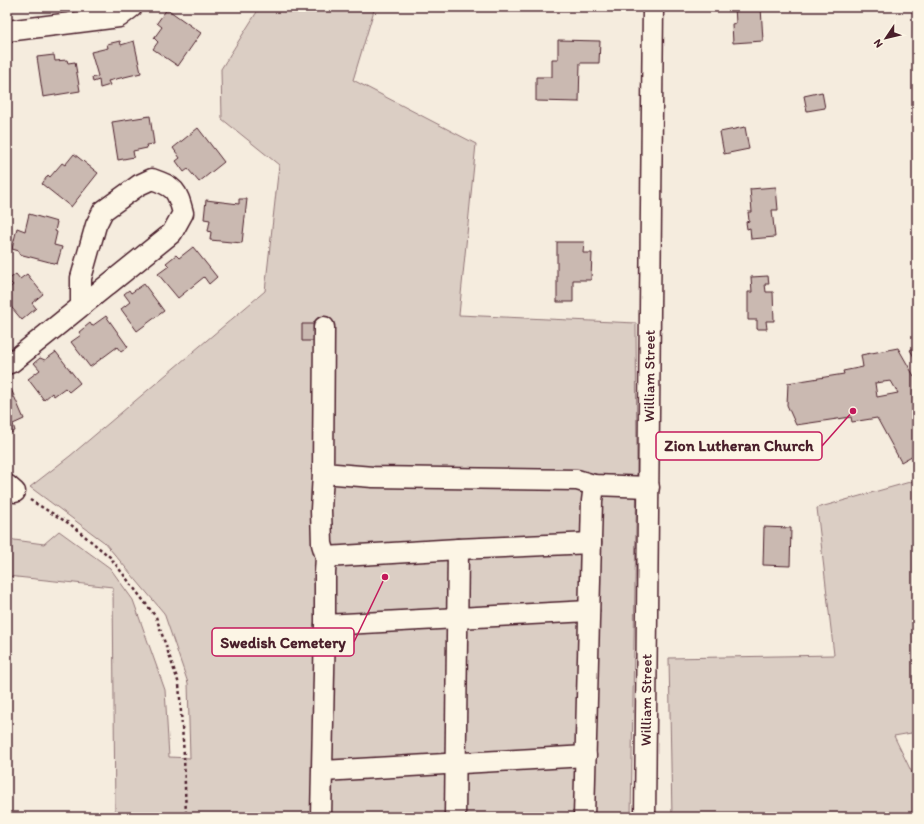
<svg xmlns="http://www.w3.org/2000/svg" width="924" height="824" viewBox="0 0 924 824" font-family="Itim,sans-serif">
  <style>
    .green { fill: #dbcec4; stroke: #927678 }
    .building { fill: #cab9b1; stroke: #4a1f2b; fill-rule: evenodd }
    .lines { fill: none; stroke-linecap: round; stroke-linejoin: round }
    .minor-casing { stroke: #4a1f2b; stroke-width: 23 }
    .path { stroke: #4a1f2b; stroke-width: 2.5; stroke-dasharray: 3 3; stroke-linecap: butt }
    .minor { stroke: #fcf5e5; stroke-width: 20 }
    .labels { text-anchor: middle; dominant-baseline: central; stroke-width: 4; stroke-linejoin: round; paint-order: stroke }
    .street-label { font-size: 15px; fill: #4a1f2b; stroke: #fcf5e5 }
    .leader { fill: none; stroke: #c2185b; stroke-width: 1.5 }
    .callout-dot { fill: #c2185b; stroke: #fcf5e5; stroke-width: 1.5 }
    .callout { fill: #fcf5e5; stroke: #c2185b; stroke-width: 1.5 }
    .callout-label { font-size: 16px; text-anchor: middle; font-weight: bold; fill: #4a1f2b }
  </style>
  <rect width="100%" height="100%" fill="#f5ecde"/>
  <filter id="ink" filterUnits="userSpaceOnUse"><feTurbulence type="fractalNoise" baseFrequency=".025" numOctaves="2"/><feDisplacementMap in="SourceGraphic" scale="8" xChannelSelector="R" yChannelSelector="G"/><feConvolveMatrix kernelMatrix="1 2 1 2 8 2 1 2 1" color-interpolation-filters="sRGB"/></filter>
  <g filter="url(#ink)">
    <path class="green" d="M260 7H375L353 80 476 144 459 315 636 323 637 467 631 817H115L113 587 7 576V539L44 544 59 531 110 568 133 600 165 690 169 757 190 758 188 683 164 613 104 542 30 487 70 456 265 291 279 165 222 119 221 69Z
      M917 480V732L894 736 913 775 917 776V817H672L669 658 834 655 817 508Z"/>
    <path class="building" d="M735 7H761L763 41 733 43 732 24 736 23Z
      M167 9 201 33 178 66 153 49 158 42 154 38 162 27 157 23Z
      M558 40 600 41 599 63H580L579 102 536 101V77H552V59H558Z
      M120 41 121 45 134 41 141 73 108 81 110 85 100 88 99 80 93 82 92 78 98 76 91 52 108 48 107 44Z
      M54 55 55 61 67 60 68 63 75 62 80 91 43 97 37 57Z
      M822 92 825 108 807 111 804 96Z
      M150 116 154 144 146 145 147 148 133 151 134 157 118 160 112 122Z
      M745 127 749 149 724 154 720 132Z
      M198 128 224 162 199 182 188 169 184 172 176 161 180 158 173 148Z
      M74 154 98 173 71 207 42 184 48 175 50 177 62 163 65 165Z
      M776 187 778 210H772L775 237 751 239 750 228 747 229 746 222 749 221 748 212H752L750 189Z
      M239 199H247L242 243 210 240 211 232 208 231 210 220 204 219 206 200 239 204Z
      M29 214 57 222 55 231 57 232 54 245 62 247 57 264 19 254V251L12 249 17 228 25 231Z
      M557 242H584L583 253H592L591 280H573V302H557Z
      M193 247 217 277 209 284 204 277 178 298 158 274 169 266 166 263 176 255 179 258Z
      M16 274 20 279 27 274 43 294 32 303 36 308 22 320 7 302V290L13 285 8 280Z
      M768 276 769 284H765L766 292H773L774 321H766L767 329H757V320H748V292H752L751 277Z
      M144 284 164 311 137 331 121 309 130 302 124 294 129 290 131 293Z
      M106 316 128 347 121 352 117 347 90 367 71 342 81 335 79 332 90 323 92 326Z
      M302 324H319V341H302Z
      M917 346V362L910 350Z
      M898 348 914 376 917 375V453L901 462 877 418 852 422 851 417 796 425 787 405 788 383 844 374 843 371 863 367 861 355ZM891 381 898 393 877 397 875 383Z
      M56 352 80 383 69 392 65 388 54 396 52 393 44 400 28 379 40 370 34 363 40 358 45 360Z
      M11 389 24 419 13 424 15 431 7 434V391Z
      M764 527 791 528 790 566 763 565Z"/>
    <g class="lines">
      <defs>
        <g id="minor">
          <path d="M7 31 119 17 132 7"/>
          <path d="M7 364 12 362 172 233 183 213C177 190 175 187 152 179L139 185 103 211 96 225 81 278V306"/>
          <path d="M323 473 373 477 577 480 594 485 649 487"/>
          <path d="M7 485 15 492"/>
          <path d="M326 557 458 549 591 543"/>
          <path d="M325 625 589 611"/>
          <path d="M323 771 586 756"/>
          <path d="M321 817 325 625V573L326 557 322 544 321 510 323 473 324 327"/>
          <path d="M455 817 458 549"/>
          <path d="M584 817 592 501 594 485"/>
          <path id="s1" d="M645 817 653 7"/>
        </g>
      </defs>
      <use href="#minor" class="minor-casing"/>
      <path class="path" d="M30 500 70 524 110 557 156 617 179 684 184 755 186 817"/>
      <use href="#minor" class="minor"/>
    </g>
  </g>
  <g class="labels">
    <g class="street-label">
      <text stroke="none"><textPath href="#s1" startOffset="441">William Street</textPath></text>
      <text stroke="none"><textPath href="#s1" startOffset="117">William Street</textPath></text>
    </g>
  </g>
  <path class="leader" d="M853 411L822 446M385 577L354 642"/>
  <g class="callout-dot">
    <circle cx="853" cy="411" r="4"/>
    <circle cx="385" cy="577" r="4"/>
  </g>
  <g class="callout">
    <rect x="656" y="432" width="166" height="28" rx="4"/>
    <rect x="212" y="628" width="142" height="28" rx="4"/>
  </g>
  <g class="callout-label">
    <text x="739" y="451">Zion Lutheran Church</text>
    <text x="283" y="648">Swedish Cemetery</text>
  </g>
  <rect width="924" height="824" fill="none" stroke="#fcf5e5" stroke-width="24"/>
  <rect x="12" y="12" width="900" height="800" fill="none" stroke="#4a1f2b" stroke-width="1.5" filter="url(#ink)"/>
  <g transform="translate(886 38) rotate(235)" stroke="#fcf5e5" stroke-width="3" paint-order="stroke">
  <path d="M0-3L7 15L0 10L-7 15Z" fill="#4a1f2b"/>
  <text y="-6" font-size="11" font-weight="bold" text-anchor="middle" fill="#4a1f2b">N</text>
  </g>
</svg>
